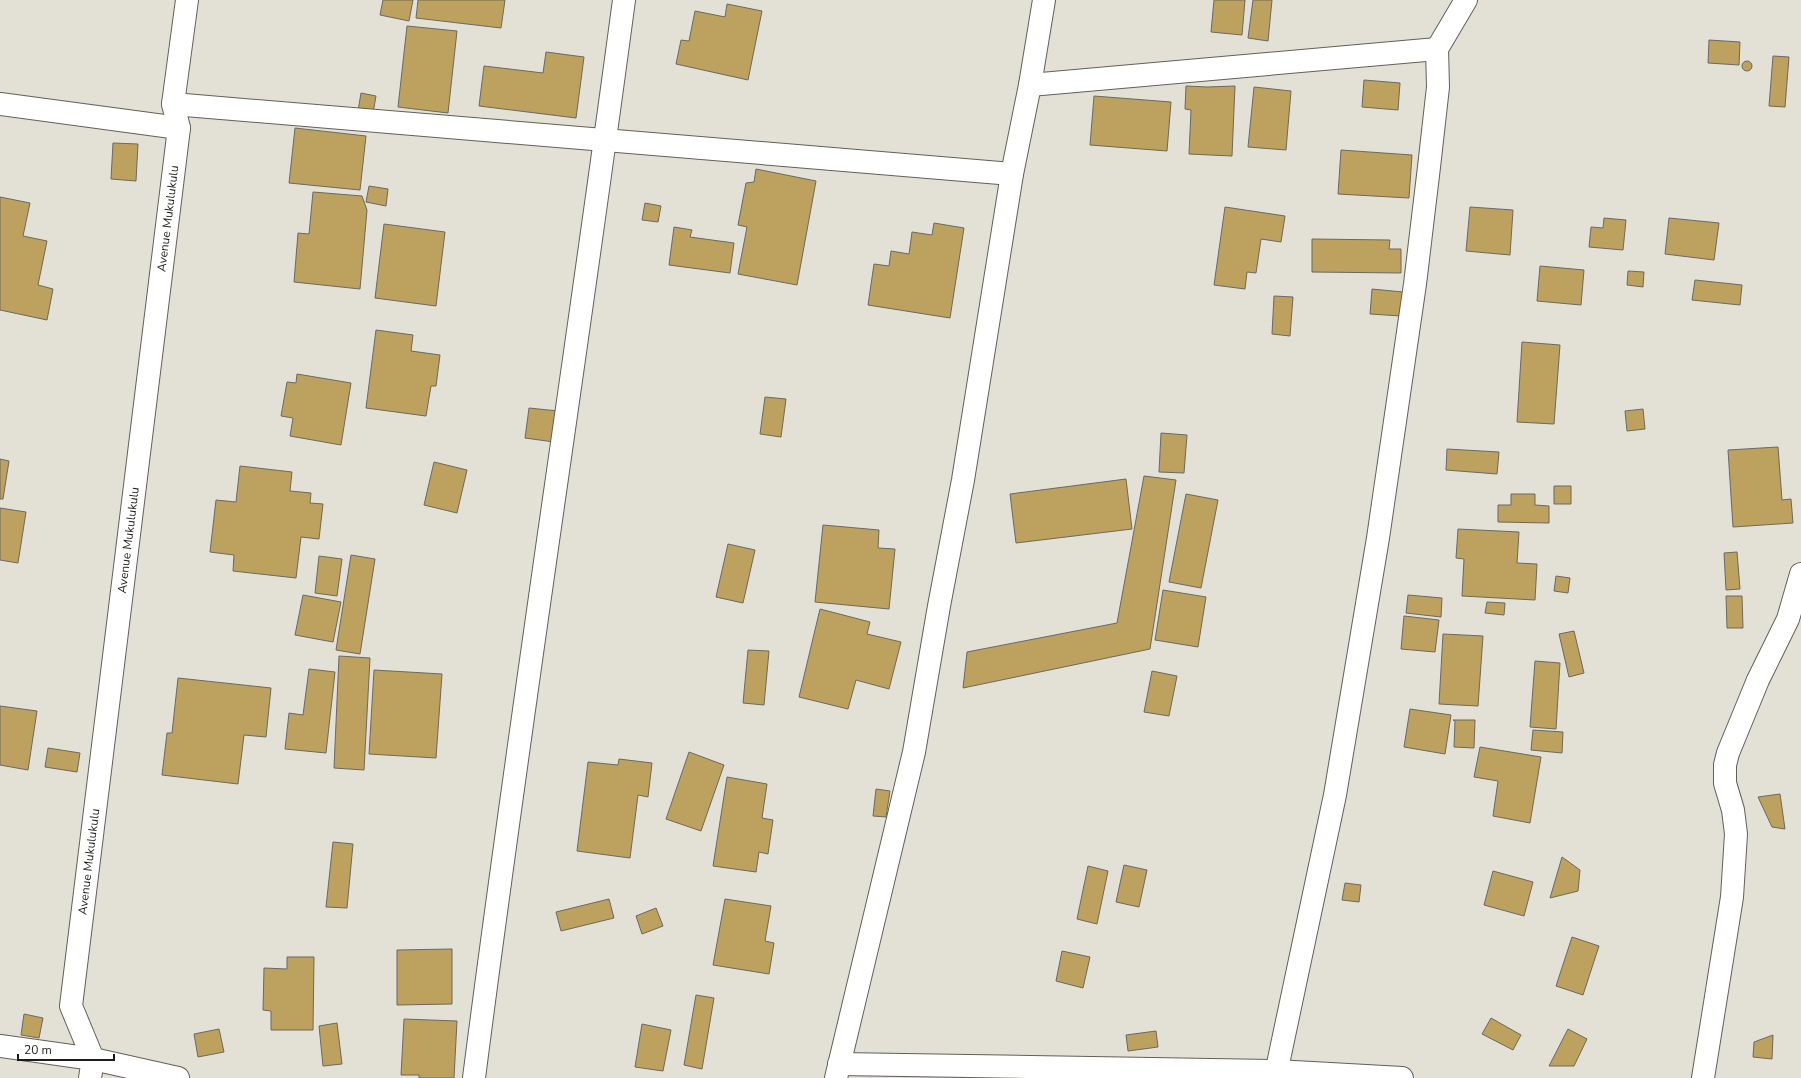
<svg xmlns="http://www.w3.org/2000/svg" width="1801" height="1078" viewBox="0 0 1801 1078" font-family="'Nunito Sans',sans-serif">
  <style>
    .building { fill: #bca15f; stroke: #6c6960 }
    .lines { fill: none; stroke-linecap: round; stroke-linejoin: round }
    .minor-casing { stroke: #636057; stroke-width: 24 }
    .minor { stroke: #fff; stroke-width: 22 }
    .labels { text-anchor: middle; dominant-baseline: central; stroke-width: 3; stroke-linejoin: round; paint-order: stroke }
    .street-label { font-size: 12px; fill: #1c1b17; stroke: #fff }
  </style>
  <rect width="100%" height="100%" fill="#e3e0d6"/>
  <path class="building" d="M383 0H413L409 21 380 15Z
    M418 0H505L501 28 416 18Z
    M1214 0H1245L1242 35 1211 32Z
    M1253 0H1272L1268 41 1248 38Z
    M727 4 762 11 748 80 676 64 681 40 689 41 695 11 725 17Z
    M407 26 457 31 448 113 398 107Z
    M1709 40 1740 42 1739 65 1708 63Z
    M546 52 584 57 576 118 479 106 484 66 543 73Z
    M1773 56 1789 57 1785 107 1769 106Z
    M1742 66a5 5 0 1 1 10 0a5 5 0 1 1-10 0Z
    M1364 80 1400 83 1398 110 1362 107Z
    M1186 86 1207 87 1235 86 1232 156 1189 154 1191 110 1185 109Z
    M1254 87 1291 91 1286 150 1248 147Z
    M361 93 376 96 373 113 358 111Z
    M1094 96 1171 102 1167 151 1090 145Z
    M295 128 366 136 360 190 289 183Z
    M113 143 138 144 136 181 111 179Z
    M1341 150 1412 155 1409 198 1338 194Z
    M756 169 816 181 797 285 738 274 747 227 738 225 746 183 754 182Z
    M369 186 388 189 386 206 366 202Z
    M313 192 362 196 367 210 360 289 294 282 298 233 309 234Z
    M0 197 30 203 23 236 47 241 38 285 53 289 47 320 0 310Z
    M645 203 661 206 658 222 642 220Z
    M1225 207 1285 216 1281 242 1261 239 1256 273 1247 272 1245 289 1214 285Z
    M1470 207 1513 210 1510 255 1466 251Z
    M1604 218 1626 220 1623 250 1589 247 1591 227 1603 228Z
    M1669 218 1719 223 1714 260 1665 254Z
    M934 223 964 228 950 318 868 305 874 264 889 266 891 251 909 254 912 232 932 235Z
    M384 224 445 232 436 306 375 298Z
    M674 227 692 230 690 237 734 243 730 273 669 265Z
    M1312 239 1390 240 1389 249H1401V273L1312 272Z
    M1540 266 1584 270 1581 305 1537 301Z
    M1628 271 1644 272 1643 287 1627 285Z
    M1695 280 1742 285 1740 305 1692 300Z
    M1372 289 1403 292 1401 316 1370 314Z
    M1274 296 1293 297 1290 336 1272 334Z
    M376 330 413 335 411 351 440 355 436 386H431L426 416 366 408Z
    M1522 342 1560 345 1554 424 1517 422Z
    M297 374 351 383 341 445 290 436 293 418 281 416 287 382 296 383Z
    M765 397 786 399 781 437 760 434Z
    M529 408 558 411 554 442 525 438Z
    M1643 409 1645 429 1627 431 1625 411Z
    M1161 433 1187 435 1184 473 1159 472Z
    M1778 447 1782 500 1791 499 1793 523 1733 527 1728 450Z
    M1447 449 1499 452 1497 474 1446 470Z
    M0 459 9 461 3 499H0Z
    M434 462 467 470 457 513 424 505Z
    M240 466 292 472 290 491 311 493 310 503 323 504 319 539 301 537 296 578 233 571 234 555 210 552 216 500 236 502Z
    M1144 476 1176 480 1150 649 963 688 967 652 1117 623Z
    M1126 479 1132 529 1016 543 1010 494Z
    M1554 486H1571V504H1554Z
    M1186 494 1218 500 1201 588 1169 582Z
    M1511 494H1535V505L1549 506V523L1498 522V505H1511Z
    M0 508 26 512 18 563 0 560Z
    M823 525 879 530 878 548 895 549 889 609 815 602Z
    M1458 529 1519 532 1517 563 1537 564 1535 600 1462 596 1464 559 1456 558Z
    M728 544 755 550 743 603 716 597Z
    M1737 552 1740 589 1726 590 1724 553Z
    M351 555 375 559 360 654 336 650Z
    M319 556 342 559 337 596 315 593Z
    M1556 576 1570 578 1568 593 1554 591Z
    M1163 590 1206 597 1198 647 1155 640Z
    M303 595 341 602 333 642 295 635Z
    M1408 595 1442 598 1441 617 1406 613Z
    M1726 596H1742L1743 628H1727Z
    M1487 602 1505 603 1504 615 1485 613Z
    M820 609 870 622 867 634 901 642 889 689 856 680 848 709 799 697Z
    M1404 616 1439 620 1435 652 1401 649Z
    M1574 631 1584 673 1569 677 1559 634Z
    M1443 634 1483 636 1478 706 1439 704Z
    M748 650 769 651 764 705 743 703Z
    M339 656 370 658 364 770 334 768Z
    M1535 661 1560 663 1556 729 1530 727Z
    M309 669 335 672 326 753 285 749 289 713 303 715Z
    M374 670 442 674 436 758 369 754Z
    M1152 671 1177 676 1169 716 1144 712Z
    M178 678 271 688 266 737 244 735 238 784 162 775 167 733H172Z
    M0 706 37 711 28 770 0 765Z
    M1410 709 1451 715 1445 754 1404 747Z
    M1453 720H1475L1474 748 1454 747 1455 721Z
    M1533 730 1563 732 1562 753 1531 750Z
    M1480 747 1541 757 1530 823 1493 816 1498 781 1474 777Z
    M48 748 80 753 77 772 45 767Z
    M689 752 724 765 701 831 666 819Z
    M619 759 652 763 648 797 638 795 630 858 577 851 588 762 618 765Z
    M727 777 767 784 762 818 773 820 768 854 759 852 756 872 713 866Z
    M876 789 890 791 886 817 873 816Z
    M1780 794 1785 829 1772 827 1758 797Z
    M333 842 353 844 347 908 326 907Z
    M1562 857 1580 870 1578 891 1550 898Z
    M1124 865 1147 870 1139 907 1116 902Z
    M1088 866 1108 871 1097 924 1077 919Z
    M1493 871 1533 882 1524 916 1484 905Z
    M1345 883 1361 885 1359 902 1342 900Z
    M609 899 614 918 561 931 556 912Z
    M725 899 771 906 765 941 774 943 769 974 713 965Z
    M656 908 663 926 642 934 636 916Z
    M1572 937 1599 946 1583 995 1556 986Z
    M452 949V1004L397 1005V950Z
    M1062 951 1090 957 1083 988 1056 981Z
    M287 957H314L313 1030H271V1011L263 1010 264 968 287 969Z
    M696 995 714 998 702 1069 684 1065Z
    M24 1014 43 1018 39 1038 21 1035Z
    M1491 1018 1521 1035 1513 1050 1482 1034Z
    M404 1019 457 1021 454 1078H419V1075H401Z
    M337 1023 342 1064 323 1066 319 1026Z
    M642 1024 671 1030 663 1071 635 1067Z
    M219 1029 224 1052 198 1057 194 1034Z
    M1568 1029 1587 1039 1574 1066H1549Z
    M1156 1031 1158 1047 1128 1051 1126 1035Z
    M1773 1035 1772 1059 1753 1057 1754 1042Z"/>
  <g class="lines">
    <defs>
      <g id="minor">
        <path d="M1030 85 1437 49"/>
        <path d="M0 104 179 128"/>
        <path d="M173 104 1012 174"/>
        <path d="M0 1046 93 1059 178 1078"/>
        <path d="M839 1064 1276 1071 1402 1078"/>
        <path id="s1" d="M90 1078 93 1059 71 1006 179 128 173 104 187 0"/>
        <path d="M474 1078C520 718 576 360 624 0"/>
        <path d="M836 1078 914 752 939 606 963 480 1012 174 1030 85 1044 0"/>
        <path d="M1275 1078 1335 795 1378 538 1415 284 1429 167 1438 87 1437 49 1466 0"/>
        <path d="M1703 1078 1732 897 1736 834 1733 810 1725 783V765L1728 753 1758 680 1788 619 1801 574"/>
      </g>
    </defs>
    <use href="#minor" class="minor-casing"/>
    <use href="#minor" class="minor"/>
  </g>
  <g class="labels">
    <g class="street-label">
      <text stroke="none"><textPath href="#s1" startOffset="870">Avenue Mukulukulu</textPath></text>
      <text stroke="none"><textPath href="#s1" startOffset="546">Avenue Mukulukulu</textPath></text>
      <text stroke="none"><textPath href="#s1" startOffset="222">Avenue Mukulukulu</textPath></text>
    </g>
  </g>
  <path d="M18 1054v6h96v-6" fill="none" stroke="#1c1b17" stroke-width="2"/>
  <text x="24" y="1054" font-size="12" fill="#1c1b17" stroke="#ffffff" stroke-width="3" paint-order="stroke">20 m</text>
</svg>
